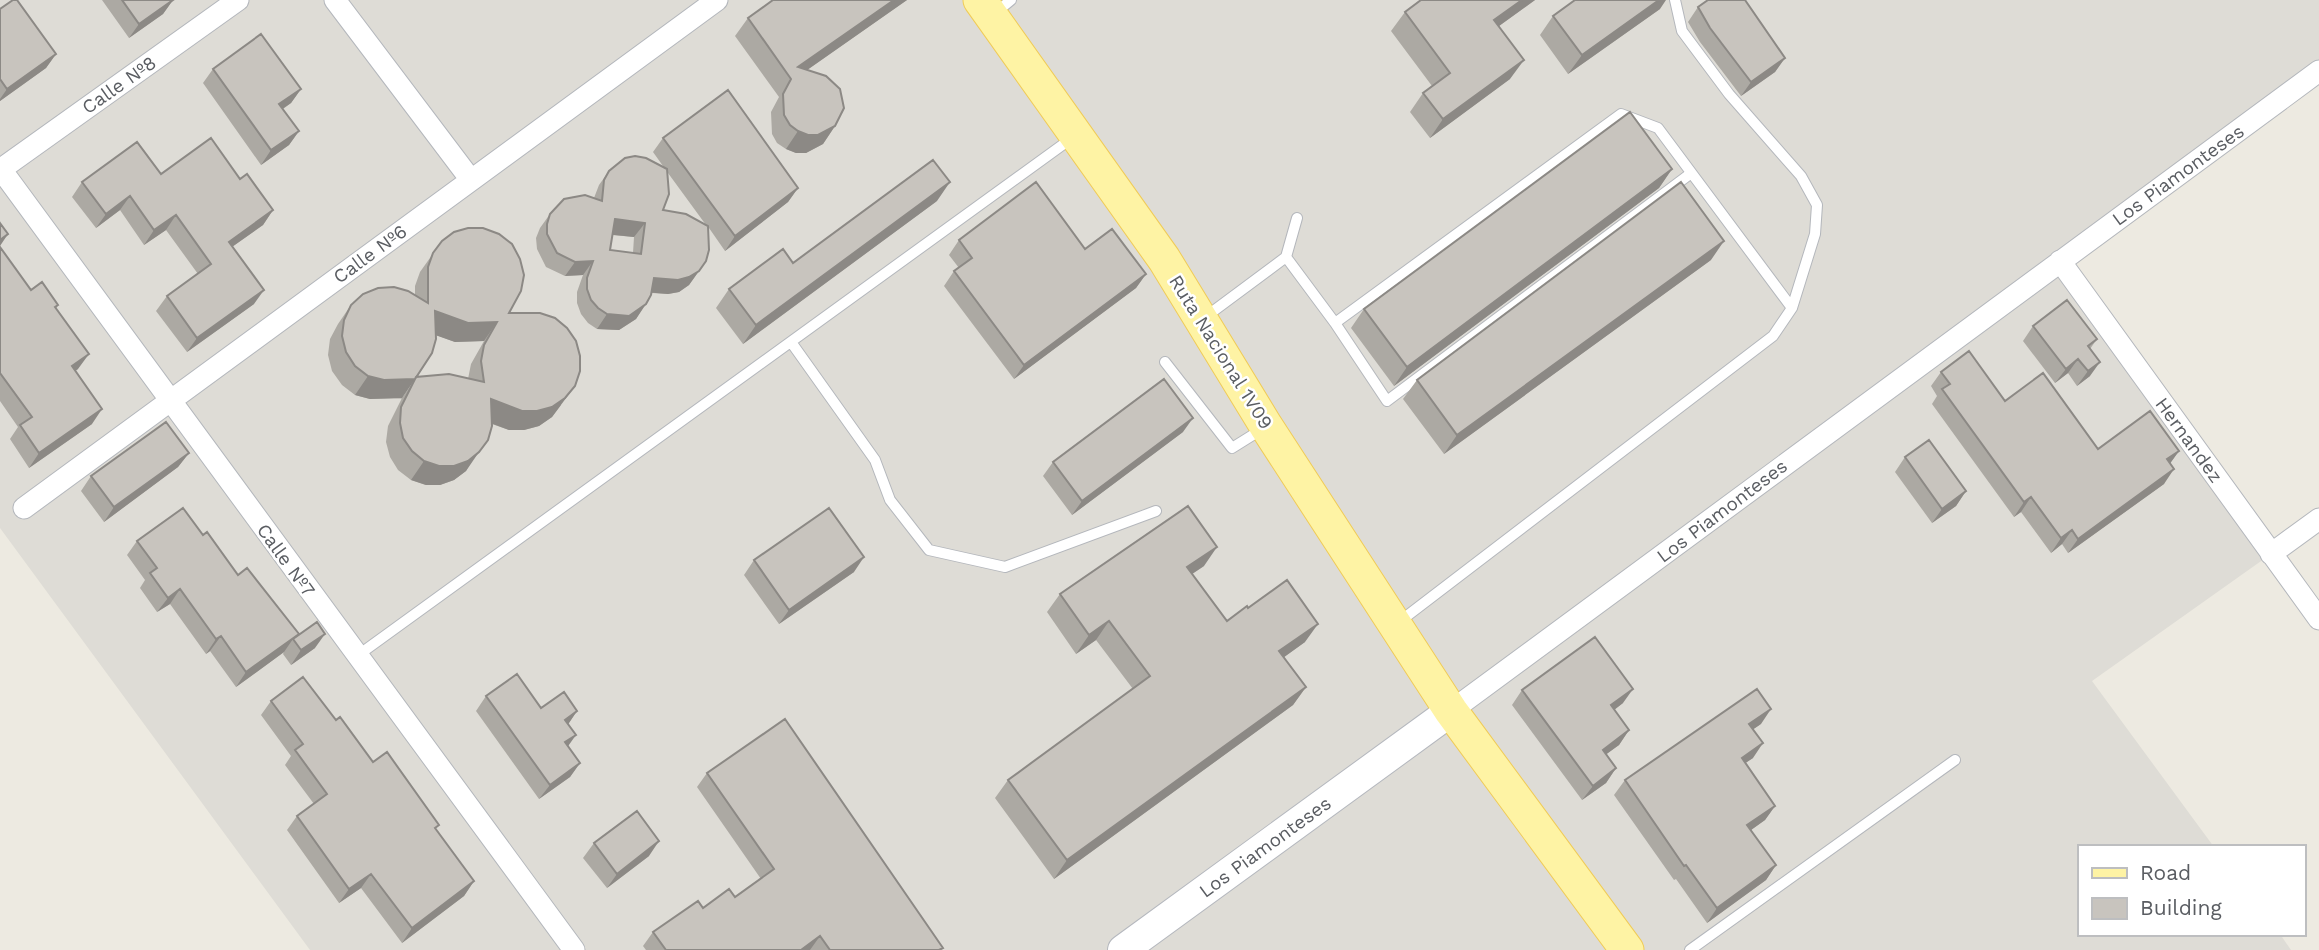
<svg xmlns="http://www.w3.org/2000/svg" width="2319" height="950" viewBox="0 0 2319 950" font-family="'Work Sans',sans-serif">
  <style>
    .industrial { fill: #dedcd6 }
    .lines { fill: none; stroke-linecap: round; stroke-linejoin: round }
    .service-casing { stroke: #b4b7bc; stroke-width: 12 }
    .minor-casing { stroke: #b4b7bc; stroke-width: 23 }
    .secondary-casing { stroke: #b5b8be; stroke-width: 32 }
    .primary-casing { stroke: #f0cb57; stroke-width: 35 }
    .service { stroke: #fff; stroke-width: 10 }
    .minor { stroke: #fff; stroke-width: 21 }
    .secondary { stroke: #fff; stroke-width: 30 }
    .primary { stroke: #fef3a4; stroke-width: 33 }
    .wall { fill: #aca9a3; fill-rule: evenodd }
    .shaded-wall { fill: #8c8985 }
    .building { fill: #c8c4be; stroke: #8c8985; stroke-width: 2; fill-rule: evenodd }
    .labels { text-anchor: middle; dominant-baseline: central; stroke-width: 5; stroke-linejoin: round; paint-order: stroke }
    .street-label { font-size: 19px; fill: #5a5d62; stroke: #fff }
  </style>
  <rect width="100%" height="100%" fill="#edeae1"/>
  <path class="industrial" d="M0 0H2319V71L2060 261 2271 554 2092 681 2214 847H2079V934H2280L2291 950H310L0 528Z"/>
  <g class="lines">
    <defs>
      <path id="service" d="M1675 0 1682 31 1729 94 1801 176 1817 205 1815 234 1792 308
        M994 14 1011 0
        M1297 218 1286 257 1335 323 1387 401 1690 174
        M1204 318 1286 257
        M1335 323 1621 114 1658 128 1792 308 1773 336 1399 622
        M791 342 875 460 890 500 929 550 1005 567 1156 511
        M1165 362 1232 448 1264 428
        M357 656 1072 138
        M1690 950 1955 760"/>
      <path id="minor" d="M335 0 471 180
        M0 168 574 950
        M0 170 238 0
        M2060 261 2319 619
        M24 508 717 0
        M2271 554 2319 519
        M1451 711 2319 71"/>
      <path id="secondary" d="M1123 950 1451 711"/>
      <path id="primary" d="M980 0 1164 259 1266 426 1451 711 1627 950"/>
    </defs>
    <use href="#service" class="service-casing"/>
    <use href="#minor" class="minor-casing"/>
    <use href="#secondary" class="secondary-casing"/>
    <use href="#primary" class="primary-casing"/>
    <use href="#service" class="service"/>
    <use href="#minor" class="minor"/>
    <use href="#secondary" class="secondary"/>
    <use href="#primary" class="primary"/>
  </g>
  <path class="wall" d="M102 0H173L163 14 129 38Z
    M773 0H907L807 70 835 126 823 144 806 153H796L786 149 777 143 772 134 771 112 779 97 735 36 748 18Z
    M1421 0H1535L1499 26 1510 79 1430 138 1410 112 1423 93 1432 86 1391 31 1405 12Z
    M1698 7 1785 58 1775 72 1741 96 1700 42 1688 22Z
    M0 9 56 54 46 68 0 101Z
    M1660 9 1568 74 1540 35 1553 16Z
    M213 69 301 89 291 103 283 109 299 131 289 145 261 165 203 83Z
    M663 138 798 188 788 202 725 251 709 228 706 261 689 285 679 292 668 294 652 293 636 319 619 330 597 329 588 323 581 314 577 303V292L583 275 565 276 546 267 537 249 536 238 540 228 550 214 594 198 599 185 609 171 663 166 653 152ZM668 173 706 225 663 210ZM612 235 634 237 633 253 610 250Z
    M1672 169 1659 188 1394 386 1351 328 1364 309Z
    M161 174 240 179 273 210 263 225 232 247 254 304 187 352 156 311 167 296 198 274 166 230 144 245 120 210 96 228 72 197 82 182Z
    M937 201 743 344 716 308 729 289 793 263Z
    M959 240 1085 249 1146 274 1136 288 1014 379 944 286 954 271 959 268 949 255Z
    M442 241 509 313 561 405 552 417 539 426 524 430H509L492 424 466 471 454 480 440 485H426L411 480 398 470 390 457 386 442 388 426 403 396 416 377 468 379 471 364 484 341 455 342 436 335 415 379 402 398 370 399 355 395 342 385 332 371 328 355 330 339 338 324 351 305 415 295V286L420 272Z
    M0 247 31 290 58 305 56 309 78 369 75 371 92 424 29 468 10 439 18 427 0 401Z
    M1711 260 1444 454 1403 399 1417 380Z
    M2033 326 2097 339 2090 349V376L2077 386 2068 373 2055 383 2023 341Z
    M1941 372 2005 401 2098 449 2179 451 2170 463 2164 484 2068 553 2062 544 2051 553 2021 512 2014 517 1932 404 1937 396 1931 386Z
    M1183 432 1072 515 1043 476 1053 462Z
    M189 453 178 467 104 522 81 491 91 476Z
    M1905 457 1966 491 1956 506 1932 523 1895 472Z
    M203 535 238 575 315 648 291 665 283 654 284 652 236 687 210 651 206 654 170 604 157 612 140 588 145 580 127 555 137 541Z
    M754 560 854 572 779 624 744 575Z
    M1204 566 1192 574 1227 621 1248 608 1305 642 1284 657 1306 687 1293 705 1054 879 995 798 1008 780 1133 689 1096 640 1076 654 1047 612 1060 594Z
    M1522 690 1623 703 1614 710 1629 730 1619 745 1606 754 1616 768 1606 783 1582 800 1512 705Z
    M486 696 541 708 577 711 568 724V746L580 763 570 777 539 799 476 711Z
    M271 701 336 720 436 830 474 881 464 896 402 943 361 888 339 903 287 830 297 816 314 804 285 765 291 756 261 715Z
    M1761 724 1753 729V758L1745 763 1775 806 1765 820 1751 830 1776 865 1766 880 1707 923 1676 879 1674 880 1614 795 1625 780Z
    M707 773 943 948 941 950H646L643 946 653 932 703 908 735 897 761 879 697 787Z
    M594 843 649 856 607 888 583 858Z"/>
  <path class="shaded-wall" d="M173 0 163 14 129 38 139 24Z
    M894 0H907L790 82 798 67Z
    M1522 0H1535L1481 39 1494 20Z
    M1659 0H1666L1660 9 1568 74 1582 55Z
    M56 54 46 68 0 101V99L7 89Z
    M1785 58 1775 72 1741 96 1751 82Z
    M1524 60 1510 79 1430 138 1443 119Z
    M301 89 291 103 269 118 279 104Z
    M835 126 823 144 806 153H796L786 149 798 131Z
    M299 131 289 145 261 165 271 150Z
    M1672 169 1659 188 1394 386 1407 367Z
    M950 182 937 201 743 344 756 325Z
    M798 188 788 202 725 251 735 236Z
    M130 196 120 210 96 228 106 214Z
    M273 210 263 225 219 256 229 242Z
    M176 215 166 230 144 245 154 230Z
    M615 219 645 223 634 237 605 234Z
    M8 234 0 246V240Z
    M1724 241 1711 260 1444 454 1457 435Z
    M593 261 583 275 565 276 575 262Z
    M699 271 689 285 679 292 668 294 644 292 654 278Z
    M1146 274 1136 288 1014 379 1024 365Z
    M264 290 254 304 187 352 197 338Z
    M646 304 636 319 619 330 597 329 607 314Z
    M435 311 497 322 484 341 455 342 421 330Z
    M89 354 78 369 62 380 72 366Z
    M2078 359 2068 373 2055 383 2066 369Z
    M2100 362 2090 376 2077 386 2088 371Z
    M368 376 415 379 402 398 370 399 355 395Z
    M575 386 552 417 539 426 524 430H509L477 418 491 399Z
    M102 409 92 424 29 468 39 453Z
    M1193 418 1183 432 1072 515 1082 501Z
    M2179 451 2169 465 2167 459Z
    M479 452 466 471 454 480 440 485H426L411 480 424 461Z
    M189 453 178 467 104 522 114 507Z
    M2174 469 2164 484 2068 553 2078 539Z
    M1966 491 1956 506 1932 523 1942 509Z
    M2031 497 2021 512 2014 517 2024 502Z
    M2072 530 2062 544 2051 553 2061 538Z
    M1217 547 1204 566 1174 586 1187 567Z
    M864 557 854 572 779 624 789 610Z
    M180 589 170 604 157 612 168 598Z
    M1109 621 1096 640 1076 654 1089 635Z
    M1318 624 1305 642 1266 670 1279 651Z
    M299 634 293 639 284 652 236 687 246 672Z
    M325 634 315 648 291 665 301 650Z
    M221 636 210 651 206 654 216 639Z
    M1306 687 1293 705 1054 879 1067 860Z
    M1633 689 1623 703 1601 720 1611 705Z
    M1771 709 1761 724 1739 739 1749 724Z
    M577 711 567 726 565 720Z
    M1629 730 1619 745 1593 764 1603 750Z
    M576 735 566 749 565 742Z
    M1763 743 1753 758 1732 772 1742 758Z
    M580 763 570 777 539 799 550 785Z
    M1616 768 1606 783 1582 800 1593 786Z
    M1775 806 1765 820 1737 840 1747 825Z
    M659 841 649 856 607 888 617 874Z
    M1776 865 1766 880 1707 923 1717 908Z
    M371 874 361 888 339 903 349 889Z
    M474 881 464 896 402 943 412 928Z
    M820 936 810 950H801Z"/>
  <path class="building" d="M13 0H17L56 54 7 89 0 79V9Z
    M122 0H173L139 24Z
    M773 0H894L798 67 826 76 840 89 844 108 835 126 818 135H808L798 131 790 125 784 115 783 94 791 79 748 18Z
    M1421 0H1522L1494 20 1524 60 1443 119 1423 93 1450 73 1405 12Z
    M1575 0H1659L1582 55 1553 16Z
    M1708 0H1745L1785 58 1751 82 1710 28 1698 7Z
    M261 34 301 89 279 104 299 131 271 150 213 69Z
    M728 90 798 188 735 236 663 138Z
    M1630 112 1672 169 1407 367 1364 309Z
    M211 138 240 179 247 174 273 210 229 242 264 290 197 338 167 296 211 264 176 215 154 230 130 196 106 214 82 182 137 142 161 174Z
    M635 156 646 158 667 169 669 194 663 210 686 214 708 226 709 250 706 261 699 271 689 277 678 280 654 278 651 295 646 304 629 316 607 314 598 308 591 300 587 289V278L593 261 575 262 557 253 547 234V224L550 214 564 199 585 195 602 201 604 180 609 171 625 158ZM615 219 645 223 641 254 610 250Z
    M933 160 950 182 756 325 729 289 783 249 793 263Z
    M1036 182 1085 249 1112 229 1146 274 1024 365 954 271 972 258 959 240Z
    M1681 182 1724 241 1457 435 1417 380Z
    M0 223 8 234 0 240Z
    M468 228H483L499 234 512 244 520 259 524 275 521 291 509 313H540L555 318 567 328 576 341 580 356V371L575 386 565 398 552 407 537 411H522L491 399 492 426 488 440 479 452 468 461 454 466H439L424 461 412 451 403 438 400 423 401 407 416 377 449 374 484 382 481 361 484 345 497 322 468 323 435 311 436 339 432 353 415 379 384 380 368 376 355 366 346 352 342 336 344 320 351 305 363 294 378 288 394 287 408 291 428 303V267L433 253 442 241 454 232Z
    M0 247 31 290 42 282 58 305 55 307 89 354 72 366 102 409 39 453 20 425 32 417 0 373Z
    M2067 300 2097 339 2088 346 2100 362 2088 371 2078 359 2066 369 2033 326Z
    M1969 351 2005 401 2043 373 2098 449 2150 411 2179 451 2167 459 2174 469 2078 539 2072 530 2061 538 2031 497 2024 502 1942 389 1950 384 1941 372Z
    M1164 379 1193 418 1082 501 1053 462Z
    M166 422 189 453 114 507 91 476Z
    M1929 440 1966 491 1942 509 1905 457Z
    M1188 506 1217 547 1187 567 1227 621 1247 606 1248 608 1287 580 1318 624 1279 651 1306 687 1067 860 1008 780 1150 676 1109 621 1089 635 1060 594Z
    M183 508 203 535 207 532 238 575 247 568 299 634 246 672 221 636 216 639 180 589 168 598 150 573 157 568 137 541Z
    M829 508 864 557 789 610 754 560Z
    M317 622 325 634 301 650 293 639Z
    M1595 637 1633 689 1611 705 1629 730 1603 750 1616 768 1593 786 1522 690Z
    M517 674 541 708 564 692 577 711 565 720 576 735 565 742 580 763 550 785 486 696Z
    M303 677 336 720 340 717 373 762 387 752 439 825 435 828 474 881 412 928 371 874 349 889 297 816 327 794 295 750 303 744 271 701Z
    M1757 689 1771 709 1749 724 1763 743 1742 758 1775 806 1747 825 1776 865 1717 908 1686 865 1684 866 1625 780Z
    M785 719 943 948 939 950H830L820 936 801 950H666L653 932 698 901 703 908 729 889 735 897 774 869 707 773Z
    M637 811 659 841 617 874 594 843Z"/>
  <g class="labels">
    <g class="street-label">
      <text transform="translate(119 85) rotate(-35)">Calle Nº8</text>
      <text transform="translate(2178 175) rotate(-36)">Los Piamonteses</text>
      <text transform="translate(370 254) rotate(-36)">Calle Nº6</text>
      <text transform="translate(1221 352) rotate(58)">Ruta Nacional 1V09</text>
      <text transform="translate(2189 440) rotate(54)">Hernandez</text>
      <text transform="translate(1722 511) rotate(-37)">Los Piamonteses</text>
      <text transform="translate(286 560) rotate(54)">Calle Nº7</text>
      <text transform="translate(1265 847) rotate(-36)">Los Piamonteses</text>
    </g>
  </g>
  <rect x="2078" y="845" width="228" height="91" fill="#ffffff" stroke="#bdbec0" stroke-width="2"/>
  <rect x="2092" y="868" width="35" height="10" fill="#fef3a4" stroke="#bdbec0" stroke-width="2"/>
  <text x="2140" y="880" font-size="21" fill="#5a5d62">Road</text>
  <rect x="2092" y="898" width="35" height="21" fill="#c8c4be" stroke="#bdbec0" stroke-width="2"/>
  <text x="2140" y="915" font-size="21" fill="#5a5d62">Building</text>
</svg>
